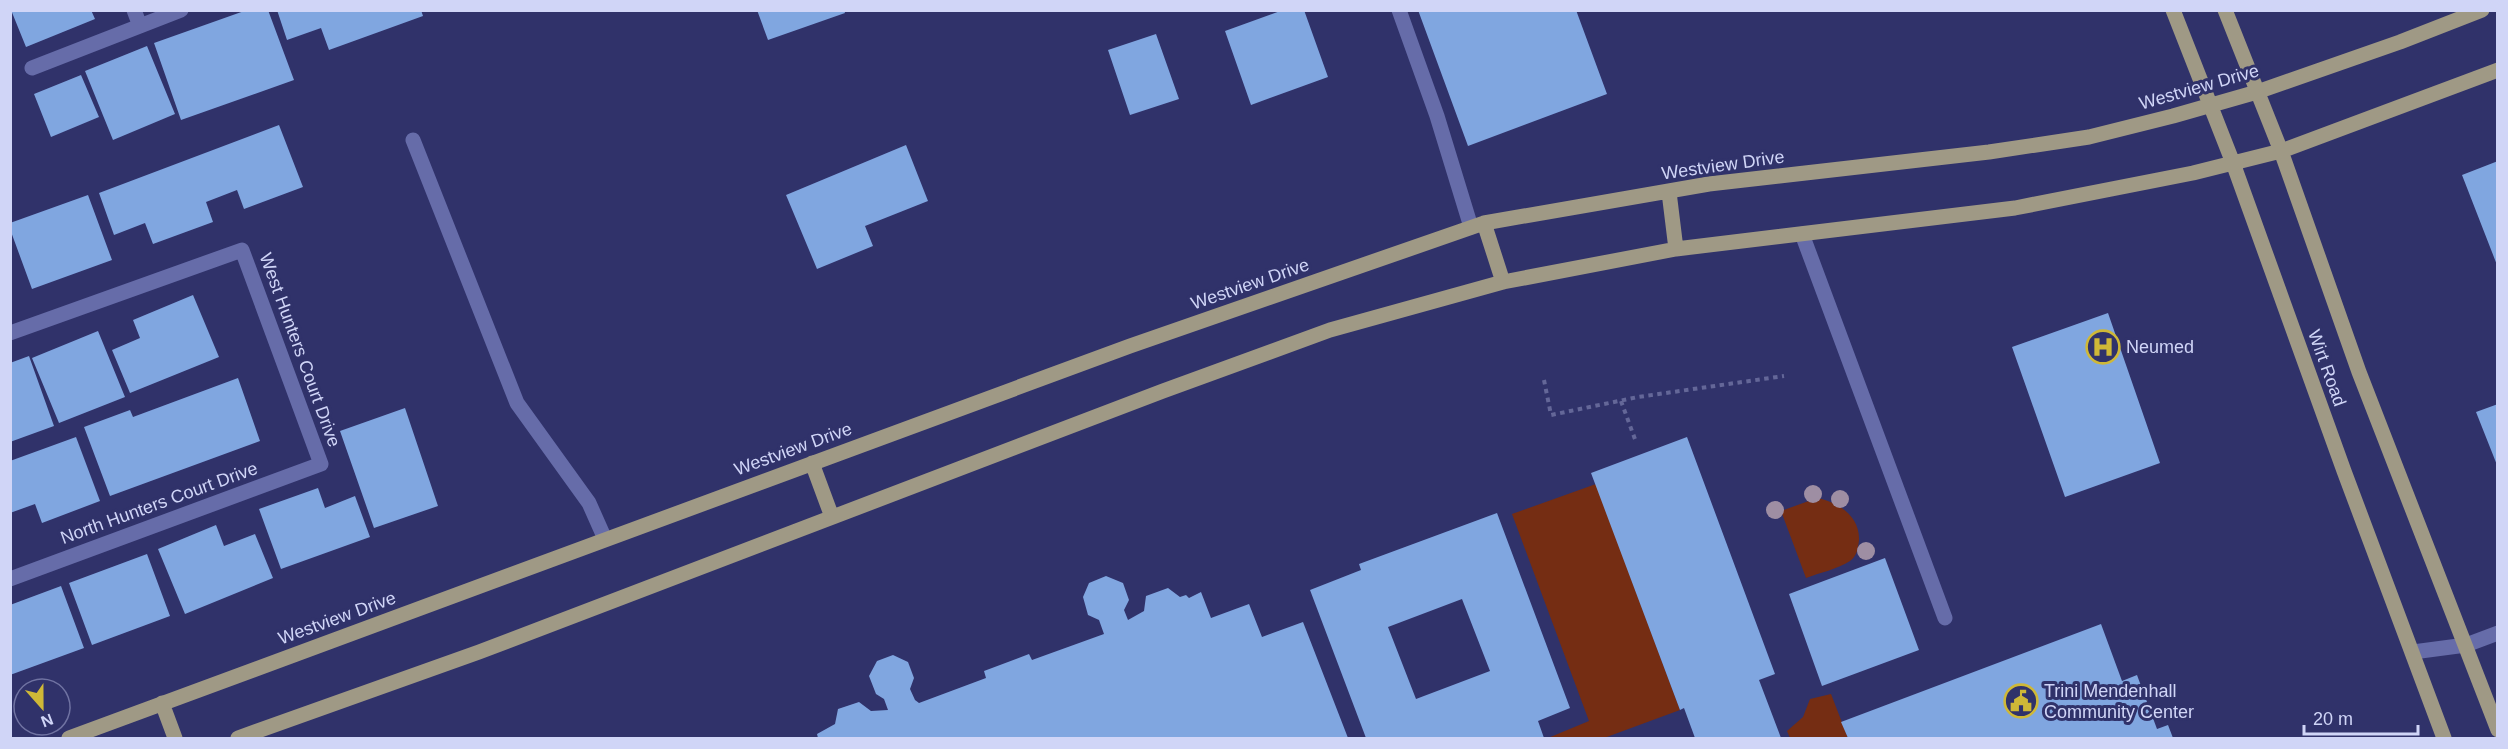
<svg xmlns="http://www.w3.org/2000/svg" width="2508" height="749" viewBox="0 0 2508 749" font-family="Helvetica,sans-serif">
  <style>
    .green { fill: #752d13 }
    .building { fill: #80a6e0; fill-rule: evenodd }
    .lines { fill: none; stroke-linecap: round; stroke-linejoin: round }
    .path { stroke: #646798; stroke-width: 4; stroke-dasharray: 4.5 4.5; stroke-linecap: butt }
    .minor { stroke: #666ca9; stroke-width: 15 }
    .major { stroke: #9f9985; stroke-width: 15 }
    .tree { fill: #9e8ea3 }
    .labels { text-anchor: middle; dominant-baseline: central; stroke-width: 6; stroke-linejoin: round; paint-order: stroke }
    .street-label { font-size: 18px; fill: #d0d5f7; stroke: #30326a }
    .poi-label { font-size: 18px; fill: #d0d5f7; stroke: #30326a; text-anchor: start }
  </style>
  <rect width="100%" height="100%" fill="#30326a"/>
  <path class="green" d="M1596 484 1680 710 1604 738H1548L1589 721 1512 514Z
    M1817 498C1838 502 1860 516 1859 540 1858 548 1857 556 1850 561 1838 569 1819 573 1806 578L1781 511Z
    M1831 694 1848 738H1790L1787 731 1803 717 1810 699Z"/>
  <path class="building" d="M11 10H91L95 19 26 47Z
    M247 10H268L294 80 181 120 154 43Z
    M277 10H421L423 16 329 50 321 28 287 40Z
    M757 10H844L845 13 768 40Z
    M1283 10H1304L1328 77 1251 105 1225 31Z
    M1418 10H1576L1607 94 1468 146Z
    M1156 34 1179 99 1130 115 1108 50Z
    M147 46 175 114 113 140 85 71Z
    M81 75 99 117 51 137 34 94Z
    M279 125 303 187 244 209 237 190 206 202 213 222 153 244 145 223 114 235 99 193Z
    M906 145 928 201 865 226 873 246 817 269 786 195Z
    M2498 161V265H2497L2462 175Z
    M88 195 112 260 32 289 10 229V223Z
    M193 295 219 357 130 393 112 350 140 338 133 320Z
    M2108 313 2160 463 2065 497 2012 347Z
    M98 331 125 397 59 423 32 358Z
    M29 356 54 426 10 442V363Z
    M238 378 260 441 110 496 84 427 130 410 133 417Z
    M2498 404V465H2497L2476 412Z
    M405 408 438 506 374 528 340 431Z
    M76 437 100 501 42 523 35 504 10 513V461Z
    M1687 437 1775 674 1759 680 1781 738H1695L1684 708 1680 710 1591 473Z
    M318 488 325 508 355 496 370 537 281 569 259 509Z
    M1497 513 1570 708 1538 721 1544 738H1366L1310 590 1361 570 1359 564ZM1462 599 1490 671 1416 699 1388 627Z
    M216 525 224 546 255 534 273 578 185 614 158 549Z
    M147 554 170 616 92 645 69 583Z
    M1885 558 1919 650 1822 686 1789 594Z
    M1106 576 1123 583 1129 600 1124 610 1128 620 1144 611 1146 596 1168 588 1180 597 1186 595 1189 598 1201 592 1211 618 1249 604 1262 637 1303 622 1348 738H818L817 734 835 724 838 709 859 702 871 711 888 710 884 699 876 694 869 676 877 661 893 655 908 662 914 678 910 689 915 700 919 703 986 678 984 671 1029 654 1032 660 1104 634 1099 620 1088 615 1083 597 1089 583Z
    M61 586 84 648 10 675V605Z
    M2101 624 2122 681 2137 675 2157 729 2168 725 2173 738H1848L1841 722Z"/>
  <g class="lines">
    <path class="path" d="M1544 380 1551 415 1638 397 1784 376
      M1621 401 1636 442"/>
    <path class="minor" d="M134 10 140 26
      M1399 10 1437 116 1471 227
      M32 68 181 10
      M413 140 517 403 589 503 605 539
      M1802 234 1945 618
      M10 333 242 250 321 464 10 579
      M2413 652 2466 645 2498 633"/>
    <path class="major" d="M2173 10 2233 163 2344 471 2444 738
      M2225 10 2281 151 2359 372 2498 730
      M1669 192 1676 249
      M1484 223 1503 282
      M812 463 832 517
      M162 703 175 738
      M69 738 1130 346 1484 223 1709 184 1989 152 2089 137 2173 116 2257 92 2400 42 2482 10
      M238 738 479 652 1163 391 1330 330 1503 282 1676 249 2015 208 2193 173 2281 151 2498 70"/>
  </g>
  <g class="tree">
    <circle cx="1813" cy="494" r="9"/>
    <circle cx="1840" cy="499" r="9"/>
    <circle cx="1775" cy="510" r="9"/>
    <circle cx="1866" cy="551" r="9"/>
  </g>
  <defs>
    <symbol id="hospital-ring" viewBox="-11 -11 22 22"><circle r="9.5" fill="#30326a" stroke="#cfb837" stroke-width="1.5"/><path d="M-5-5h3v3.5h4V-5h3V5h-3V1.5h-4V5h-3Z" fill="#cfb837"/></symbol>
    <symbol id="civic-ring" viewBox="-11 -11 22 22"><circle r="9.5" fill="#30326a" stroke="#cfb837" stroke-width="1.5"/><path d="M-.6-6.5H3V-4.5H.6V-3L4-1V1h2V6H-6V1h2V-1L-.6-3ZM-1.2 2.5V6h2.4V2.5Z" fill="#cfb837"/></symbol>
  </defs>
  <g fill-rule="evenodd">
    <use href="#hospital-ring" x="2084" y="328" width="38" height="38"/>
    <use href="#civic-ring" x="2002" y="682" width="38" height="38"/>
  </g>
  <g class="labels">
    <g class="street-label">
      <text transform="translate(2199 87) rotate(-16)">Westview Drive</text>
      <text transform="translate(1723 165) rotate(-8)">Westview Drive</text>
      <text transform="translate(1250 284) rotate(-19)">Westview Drive</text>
      <text transform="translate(300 350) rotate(70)">West Hunters Court Drive</text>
      <text transform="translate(2327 368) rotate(70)">Wirt Road</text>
      <text transform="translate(793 449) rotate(-20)">Westview Drive</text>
      <text transform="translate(159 503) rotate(-20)">North Hunters Court Drive</text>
      <text transform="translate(337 618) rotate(-20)">Westview Drive</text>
    </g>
    <g class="poi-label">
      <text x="2126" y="347">Neumed</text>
      <text x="2044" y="691">Trini Mendenhall<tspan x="2044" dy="21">Community Center</tspan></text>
    </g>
  </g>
  <rect width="2508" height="749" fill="none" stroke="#d0d5f7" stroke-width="24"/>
  <g transform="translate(42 707) rotate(159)"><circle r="28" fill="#30326a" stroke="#7073a2" stroke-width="1.5"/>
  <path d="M0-4.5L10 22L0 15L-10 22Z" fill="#cfb837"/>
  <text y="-9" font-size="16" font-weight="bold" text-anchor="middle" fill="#d0d5f7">N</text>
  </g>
  <path d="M2304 725v9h114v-9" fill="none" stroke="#d0d5f7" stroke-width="3"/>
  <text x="2313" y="725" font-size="18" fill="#d0d5f7" stroke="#30326a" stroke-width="4.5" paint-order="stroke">20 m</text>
</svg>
